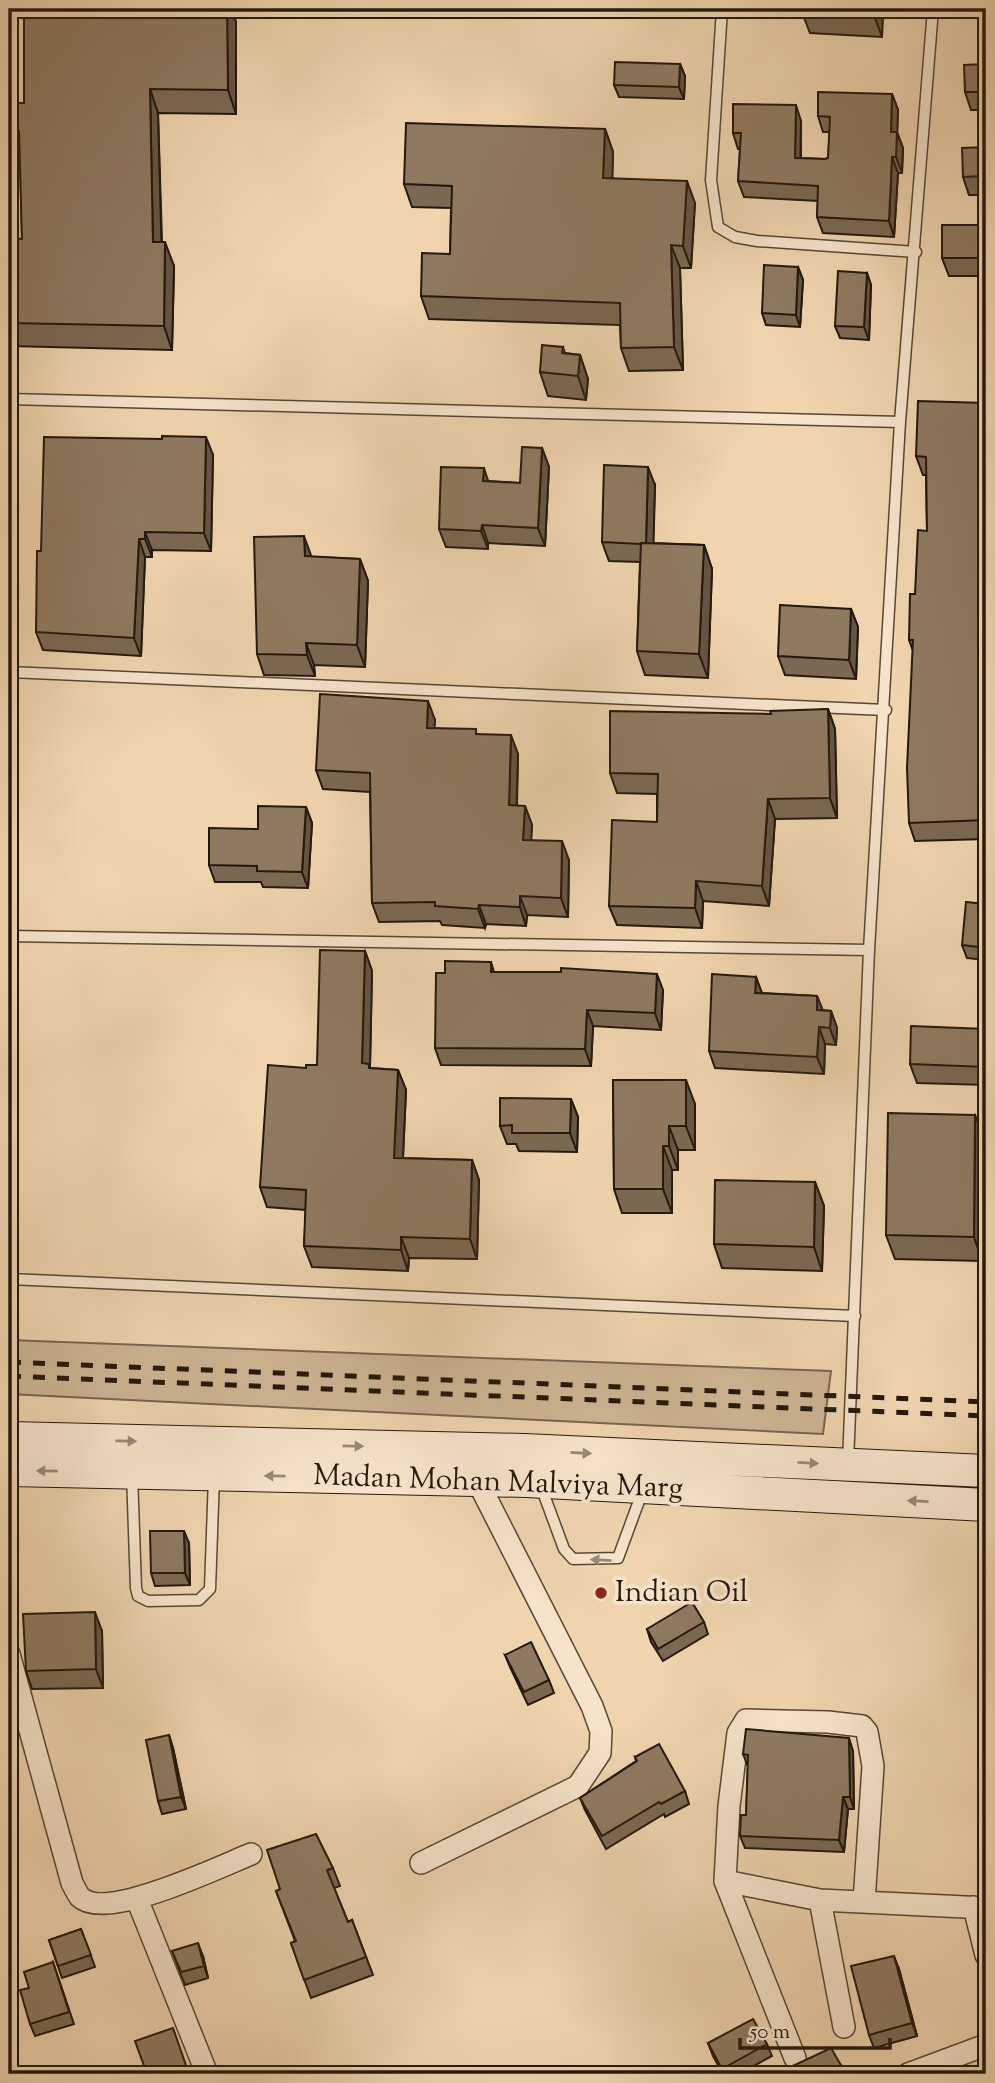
<svg xmlns="http://www.w3.org/2000/svg" width="995" height="2083" viewBox="0 0 995 2083" font-family="'Sorts Mill Goudy',serif">
  <style>
    .green { fill: #ccb493; stroke: #786650; stroke-width: 2 }
    .lines { fill: none; stroke-linecap: round; stroke-linejoin: round }
    .service-casing { stroke: #574836; stroke-width: 13 }
    .minor-casing { stroke: #574836; stroke-width: 24 }
    .secondary-casing { stroke: #24190e; stroke-width: 34 }
    .service { stroke: #f5e3ca; stroke-width: 10 }
    .minor { stroke: #f5e3ca; stroke-width: 21 }
    .secondary { stroke: #f5e3ca; stroke-width: 32 }
    .rail { stroke: #24190e; stroke-width: 5; stroke-dasharray: 12 12; stroke-linecap: butt }
    .wall { fill: #7a6953; stroke: #24190e; stroke-width: 2 }
    .shaded-wall { fill: #635544; stroke: #24190e; stroke-width: 2 }
    .building { fill: #8e7a61; stroke: #24190e; stroke-width: 2 }
    .oneway { fill: #978875 }
    .poi-dot { fill: #8f2418; stroke: #f5e3ca; stroke-width: 2.5 }
    .labels { text-anchor: middle; dominant-baseline: central; stroke-width: 7; stroke-linejoin: round; paint-order: stroke }
    .street-label { font-size: 30px; fill: #24190e; stroke: #f5e3ca }
    .poi-label { font-size: 30px; fill: #24190e; stroke: #f5e3ca; text-anchor: start }
  </style>
  <rect width="100%" height="100%" fill="#efd4ae"/>
  <filter id="stains"><feTurbulence type="fractalNoise" baseFrequency=".00286" numOctaves="4"/><feColorMatrix values="0 0 0 0 .2 0 0 0 0 .09 0 0 0 0 .02 0 0 0 .5 -.17"/></filter>
  <radialGradient id="worn" r=".72"><stop offset=".6" stop-color="#630" stop-opacity="0"/><stop offset="1" stop-color="#630" stop-opacity=".3"/></radialGradient>
  <path class="green" d="M9 1340 831 1371 823 1434 9 1394Z"/>
  <g class="lines">
    <defs>
      <path id="service" d="M722 9 711 180 718 227 735 237 757 241 916 252
        M9 399 900 422
        M9 672 886 710
        M9 936 869 950
        M9 1279 855 1316
        M848 1462 869 950 900 422 933 9
        M132 1474 136 1588 138 1596 148 1601 199 1600 210 1589 214 1477
        M540 1484 564 1549 573 1559 618 1558 643 1490"/>
      <path id="minor" d="M9 1654 72 1883C74 1887 77 1893 80 1897 106 1922 221 1866 251 1854
        M421 1863 578 1786 600 1753 601 1731 592 1706 477 1480
        M725 1881 820 1900 986 1908
        M137 1899 207 2074
        M820 1900 844 2027
        M974 1907 986 1955
        M795 2058 725 1881 729 1806 738 1733 746 1720 828 1722 862 1726 867 1732 873 1766 864 1902
        M908 2074 986 2045"/>
      <path id="secondary" d="M9 1438 524 1450 986 1471
        M9 1470 527 1481 986 1505"/>
    </defs>
    <use href="#service" class="service-casing"/>
    <use href="#minor" class="minor-casing"/>
    <use href="#secondary" class="secondary-casing"/>
    <use href="#service" class="service"/>
    <use href="#minor" class="minor"/>
    <use href="#secondary" class="secondary"/>
    <path class="rail" d="M9 1362 986 1402
      M9 1376 986 1416"/>
  </g>
  <path class="wall" d="M24 9H231L236 22V114L158 113 162 242 174 266 172 350 9 346V238L22 239 20 155 10 156 9 152V103H24Z
    M623 9H695V13H625Z
    M883 9 882 37 810 33 803 15Z
    M680 64 685 76 684 99 619 97 614 85Z
    M986 64V110H971L965 92Z
    M892 94 898 110 897 132 903 148 902 173H898L894 237 823 233 817 217 818 201 744 197 738 181 740 149H738L733 133 801 121V158L825 159 828 158 830 132H823L818 116Z
    M605 129 613 152 612 178 695 203 691 268H680L683 370 629 371 621 348 620 325 429 319 421 296 450 254 451 208 412 207 404 184Z
    M986 147V195H969L963 177Z
    M986 225V276H949L942 258Z
    M798 267 803 280 800 327 766 325 762 313Z
    M867 273 871 285 869 340 840 338 835 326Z
    M563 347 565 353 580 355 588 379 586 400 548 396 540 372Z
    M986 403V839L915 841 909 823 913 651 909 640 915 594 927 531 926 475H923L916 456Z
    M542 448 549 467 545 546 488 543V549L446 547 439 529 488 481 520 483Z
    M213 455 211 551 152 550V557H145L141 656 43 650 36 632 41 551Z
    M655 485 653 543 704 545 712 569 708 678 645 675 637 651 640 562 609 561 602 542Z
    M312 557 360 559 368 581 365 667 314 665 315 676 264 675 257 654Z
    M851 609 858 627 856 679 785 675 778 656Z
    M828 709 835 729 837 818 775 819 769 906 703 901 702 928 617 925 609 906 657 822V794L617 793 610 773 771 714Z
    M435 720 434 728 478 734 518 754 517 806H525L532 825 531 840 569 860 568 917 527 915 526 926 486 924 485 928 442 925 440 921 379 922 372 903 370 792 323 789 316 770Z
    M306 807 312 823 308 888 263 887 261 882H215L209 865 258 829Z
    M986 904V960L967 958 962 945Z
    M365 951 372 971 370 1067 371 1068 398 1070 406 1090 403 1158 472 1160 479 1180 477 1259 409 1258 408 1271 312 1267 304 1246 306 1210 267 1207 260 1187 306 1068 317 1065Z
    M491 962 494 972 663 990 661 1030 593 1026 591 1066 441 1065 435 1048 445 973Z
    M756 977 762 993 817 996 822 1010 831 1011 837 1028 836 1045 825 1044 824 1074 715 1068 709 1051Z
    M986 1029V1085L917 1083 910 1064Z
    M613 1080 695 1104V1150H678V1170H672V1213H622L614 1189Z
    M571 1099 578 1117 577 1152 519 1151 516 1144H507L500 1126Z
    M975 1115 984 1139 982 1261 895 1259 886 1235Z
    M815 1182 824 1206 822 1271 722 1268 714 1244Z
    M189 1543 190 1585 155 1586 151 1573Z
    M704 1622 708 1634 663 1661 651 1642 647 1629Z
    M102 1631 103 1688 32 1689 26 1671Z
    M505 1655 549 1680 554 1693 528 1705 510 1667Z
    M169 1735 173 1748 186 1809 162 1814 158 1801Z
    M853 1751 854 1809H848L844 1852 745 1848 740 1836 746 1815 748 1767 743 1754Z
    M635 1757 685 1791 689 1804 665 1817 664 1814 606 1849 585 1810 580 1798 636 1761Z
    M333 1868 340 1886 334 1888 348 1922 352 1920 373 1975 311 1998 291 1943 295 1941 276 1891Z
    M81 1929 95 1967 62 1978 49 1940Z
    M172 1951 203 1956 208 1978 185 1985Z
    M53 1962 74 2024 35 2036 30 2024Z
    M899 1969 917 2036 874 2048 869 2035Z
    M708 2043 767 2044 772 2056 739 2074H723L713 2056Z"/>
  <path class="shaded-wall" d="M227 9H231L236 22V114L228 90Z
    M876 9H883L882 37 875 18Z
    M680 64 685 76 684 99 679 87Z
    M150 89 158 113 162 266 153 242Z
    M892 94 898 110 897 141V132L903 148 902 173 896 157 891 132Z
    M796 105 801 121 800 173 795 158Z
    M605 129 613 152 612 201 603 178Z
    M892 157 898 173 894 237 889 221Z
    M687 181 695 203 691 268 683 246Z
    M165 242 174 266 172 350 164 326Z
    M671 245 680 268 683 370 674 347Z
    M798 267 803 280 800 327 796 315Z
    M867 273 871 285 869 340 864 327Z
    M580 355 588 379 586 400 578 376Z
    M206 437 213 455 211 551 204 533Z
    M542 448 549 467 545 546 538 528Z
    M648 467 655 485 653 562 646 544Z
    M484 468 490 487 483 481Z
    M482 525 488 543V549L481 531Z
    M145 532 152 550V557L145 539Z
    M304 536 312 558 305 556Z
    M139 539 145 557 141 656 134 638Z
    M704 545 712 569 708 678 699 654Z
    M360 559 368 581 365 667 357 645Z
    M851 609 858 627 856 679 849 660Z
    M306 643 314 665 315 676 307 655Z
    M428 701 435 720 433 747 427 728Z
    M828 709 835 729 837 818 830 798Z
    M511 735 518 754 516 824 509 805Z
    M768 799 775 819 769 906 762 886Z
    M525 806 532 825 530 859 523 840Z
    M306 807 312 823 308 888 302 872Z
    M562 841 569 860 568 917 561 898Z
    M696 881 703 901 702 928 695 908Z
    M520 896 527 915 526 926 520 907Z
    M479 905 486 924 485 928 478 909Z
    M365 951 372 971 370 1067 376 1084 362 1063Z
    M657 974 663 990 661 1030 655 1013Z
    M756 977 762 994 755 993Z
    M817 996 824 1013 817 1010Z
    M587 1010 593 1026 591 1066 585 1049Z
    M831 1011 837 1028 836 1045 830 1028Z
    M819 1027 825 1044 824 1074 817 1057Z
    M398 1070 406 1090 402 1178 394 1158Z
    M686 1080 695 1104V1150L686 1126Z
    M571 1099 578 1117 577 1152 570 1133Z
    M975 1115 984 1139 982 1261 974 1237Z
    M669 1126 678 1150V1170L669 1146Z
    M663 1146 672 1170V1213L663 1189Z
    M472 1160 479 1180 477 1259 470 1239Z
    M815 1182 824 1206 822 1271 814 1247Z
    M401 1237 409 1258 408 1271 401 1250Z
    M184 1531 189 1543 190 1585 185 1573Z
    M95 1612 102 1631 103 1688 96 1669Z
    M169 1735 173 1748 186 1809 181 1797Z
    M849 1738 853 1751 854 1809 850 1797Z
    M843 1797 848 1809 844 1852 839 1840Z
    M198 1943 203 1956 208 1978 204 1966Z
    M894 1956 899 1969 917 2036 912 2023Z"/>
  <path class="building" d="M24 9H227L228 90 150 89 153 242H165L164 326 9 323V238L22 239 19 131 9 132V103H24Z
    M804 9H876L875 18 803 15Z
    M615 62 680 64 679 87 614 85Z
    M986 64V92H965L964 65Z
    M818 92 892 94 891 132H897L896 157H892L889 221 817 217 818 186 738 181 741 133H733V104L796 105 795 158 825 159 828 158 830 117 818 116Z
    M406 123 605 129 603 178 687 181 683 246 671 245 674 347 621 348 620 303 421 296 422 253 450 254 452 186 404 184Z
    M986 147V176L963 177 962 148Z
    M942 225H986V258H942Z
    M764 265 798 267 796 315 762 313Z
    M838 271 867 273 864 327 835 326Z
    M542 345 563 347 562 353 580 355 578 376 540 372Z
    M918 401 986 403V820L909 823 907 768 913 640H909L910 594H915L918 530 927 531 926 457 916 456Z
    M162 436 206 437 204 533 145 532V539H139L134 638 36 632 37 551H41L44 437 162 439Z
    M522 447 542 448 538 528 482 525 481 531 439 529 441 467 484 468 483 481 520 483Z
    M604 465 648 467 646 543H641V544L602 542Z
    M304 536 305 556 360 559 357 645 306 643 307 655 257 654 254 537Z
    M641 543 704 545 699 654 637 651Z
    M780 605 851 609 849 660 778 656Z
    M320 694 428 701 427 728 476 729V734L511 735 509 805 525 806 523 840 562 841 561 898 520 896V907L479 905 478 909 435 906V902L372 903 370 773 316 770Z
    M828 709 830 798 768 799 762 886 696 881 695 908 609 906 612 820 657 822 658 774 610 773V711L771 714 770 711Z
    M258 806 306 807 302 872 257 871V866L209 865V828L258 829Z
    M966 902 986 904V948L962 945Z
    M320 950 365 951 362 1063 369 1064V1068L398 1070 394 1158 472 1160 470 1239 401 1237V1250L304 1246 306 1190 260 1187 268 1065 306 1068V1065H317Z
    M445 961 491 962V972H561V968L657 974 655 1013 587 1010 585 1049 435 1048 436 973H445Z
    M712 974 756 977 755 993 817 996V1010L831 1011 830 1028 819 1027 817 1057 709 1051Z
    M911 1026 986 1029V1067L910 1064Z
    M613 1080H686V1126H669V1146H663V1189H614Z
    M500 1098 571 1099 570 1133H512V1125L500 1126Z
    M888 1113 975 1115 974 1237 886 1235Z
    M715 1180 815 1182 814 1247 714 1244Z
    M150 1531H184L185 1573H151Z
    M692 1602 704 1622 658 1649 647 1629Z
    M95 1612 96 1669 26 1671 23 1614Z
    M531 1642 549 1680 524 1692 505 1655Z
    M746 1729 849 1738 850 1797H843L839 1840 740 1836 741 1815H746L748 1755 743 1754Z
    M169 1735 181 1797 158 1801 146 1740Z
    M659 1744 685 1791 661 1804 659 1802 602 1836 580 1798 637 1761 635 1757Z
    M316 1834 333 1868 327 1870 348 1922 352 1920 366 1957 304 1980 291 1943 296 1941 276 1891 280 1889 267 1850Z
    M81 1929 91 1955 58 1966 49 1940Z
    M198 1943 204 1966 181 1972 172 1951Z
    M894 1956 912 2023 869 2035 851 1966Z
    M53 1962 69 2012 30 2024 20 1990 29 1988 24 1972Z
    M753 2019 767 2044 722 2069 708 2043Z
    M173 2028 189 2074H147L135 2041Z
    M831 2048 846 2074H786L784 2070Z
    M925 2068 929 2074H897L898 2073 907 2074Z"/>
  <defs><path id="oneway-solid" d="M-6-.8H1V-3.2L6.5 0L1 3.2V.8H-6Z" transform="scale(1.75)"/></defs>
  <g class="oneway">
    <use href="#oneway-solid" transform="translate(126 1441) rotate(1)"/>
    <use href="#oneway-solid" transform="translate(353 1446) rotate(1)"/>
    <use href="#oneway-solid" transform="translate(581 1453) rotate(3)"/>
    <use href="#oneway-solid" transform="translate(808 1463) rotate(3)"/>
    <use href="#oneway-solid" transform="translate(47 1471) rotate(-179)"/>
    <use href="#oneway-solid" transform="translate(275 1476) rotate(-179)"/>
    <use href="#oneway-solid" transform="translate(918 1501) rotate(-177)"/>
    <use href="#oneway-solid" transform="translate(601 1560) rotate(-177)"/>
  </g>
  <circle class="poi-dot" cx="601" cy="1593" r="7"/>
  <g class="labels">
    <g class="street-label">
      <text transform="translate(498 1483) rotate(2)">Madan Mohan Malviya Marg</text>
    </g>
    <g class="poi-label">
      <text x="615" y="1593">Indian Oil</text>
    </g>
  </g>
  <rect width="995" height="2083" fill="none" stroke="#efd4ae" stroke-width="35"/>
  <rect x="10" y="10" width="974" height="2062" fill="none" stroke="#24190e" stroke-width="3.5"/>
  <rect x="18" y="18" width="960" height="2048" fill="none" stroke="#24190e" stroke-width="2"/>
  <path d="M740 2038v10h150v-10" fill="none" stroke="#24190e" stroke-width="3.5"/>
  <text x="750" y="2038" font-size="21" fill="#24190e" stroke="#f5e3ca" stroke-width="5" paint-order="stroke">50 m</text>
  <rect width="100%" height="100%" filter="url(#stains)"/>
  <rect width="100%" height="100%" fill="url(#worn)"/>
</svg>
